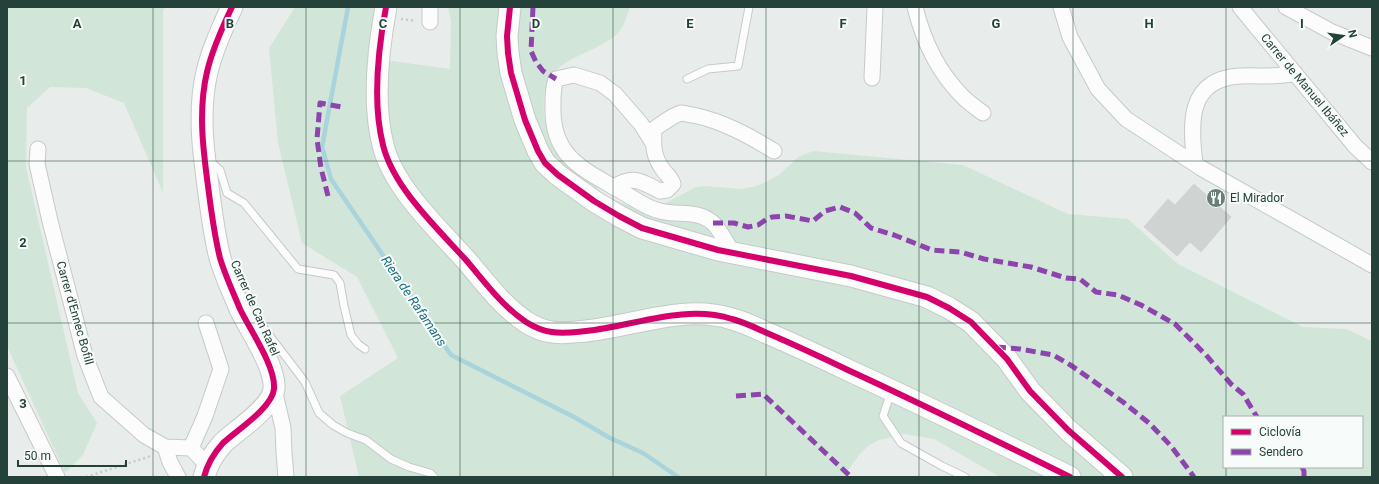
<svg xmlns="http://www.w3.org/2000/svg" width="1379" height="484" viewBox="0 0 1379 484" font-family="Roboto,sans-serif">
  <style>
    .green { fill: #d1e6d8; fill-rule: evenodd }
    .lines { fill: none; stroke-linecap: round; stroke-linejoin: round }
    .stream { stroke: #a9d4db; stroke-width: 4.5 }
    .building { fill: #cfd4d2; stroke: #d1d6d4 }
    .lane-casing { stroke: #c5cac8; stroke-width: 9 }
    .street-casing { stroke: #c5cac8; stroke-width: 17 }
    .secondary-casing { stroke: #c3cbc8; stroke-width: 23 }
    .path { stroke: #c3ccca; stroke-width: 2.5; stroke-dasharray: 2 3; stroke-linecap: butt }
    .lane { stroke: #fcfcfc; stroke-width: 7 }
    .street { stroke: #fcfcfc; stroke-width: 15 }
    .secondary { stroke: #fcfcfc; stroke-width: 21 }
    .quiet { stroke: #8e44ad; stroke-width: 5; stroke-dasharray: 10 5; stroke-linecap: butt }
    .cycleway-casing { stroke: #f7fbf9; stroke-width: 8 }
    .cycleway { stroke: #d6006c; stroke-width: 6 }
    .grid { fill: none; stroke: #24423a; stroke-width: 1; stroke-opacity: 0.55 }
    .labels { text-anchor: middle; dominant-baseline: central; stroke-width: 4; stroke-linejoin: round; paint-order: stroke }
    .street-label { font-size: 12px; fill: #24423a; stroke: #f7fbf9 }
    .poi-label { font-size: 12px; fill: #24423a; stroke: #f7fbf9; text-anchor: start }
    .water-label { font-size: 13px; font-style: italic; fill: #1c6f80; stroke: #f7fbf9 }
    .grid-label { font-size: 13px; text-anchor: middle; font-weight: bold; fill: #24423a; stroke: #f7fbf9; stroke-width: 4; stroke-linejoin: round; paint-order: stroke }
  </style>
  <rect width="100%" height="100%" fill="#e8edeb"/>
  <path class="green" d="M8 7H165L163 11V193L124 103 86 88 50 87 27 108 26 167 78 393 97 423 83 455 65 473 7 346Z
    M295 7H379L371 58 450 69 451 20 448 7H630C627 15 625 25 619 32 612 40 602 44 593 49 561 64 541 72 544 113 545 128 550 144 560 155L604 195 643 212 666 203 696 187 705 186 741 189 756 186 764 183 779 175 798 157 813 151 963 165 1068 214 1128 219 1178 264 1303 327 1346 329 1372 341V477H1000L934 439 904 434 879 440 868 446 859 455 843 477H359L340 396 398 358 357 277 302 243 278 143 269 48ZM1224 417H1362V467H1224Z"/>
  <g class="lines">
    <path class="stream" d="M348 7 322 147 331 179 451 355 574 417 610 438 643 453 678 477"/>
  </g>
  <path class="building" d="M1194 184 1231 217 1201 252 1190 242 1177 256 1144 227 1168 199 1175 205Z"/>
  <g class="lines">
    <defs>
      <path id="lane" d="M687 79 708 69 738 66 749 7
        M209 160 220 170 227 193 244 203 298 269 334 275 340 283 344 306 351 335 358 344 365 349
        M254 315 305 382 319 413 333 425 347 433 366 440 391 459 409 467 430 473 434 477
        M891 392 883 416 901 443 942 466 965 477"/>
      <path id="street" d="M915 7C923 40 939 73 963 97 969 103 976 108 983 113
        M1061 7 1070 37 1098 89 1126 119 1201 168 1372 265
        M1240 7 1355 146 1372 162
        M1286 7 1332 32 1372 48
        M430 22V7
        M872 78 875 7
        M653 143 641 124 615 94 600 83 574 75 556 79C552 91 553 101 553 112 554 157 583 169 617 189 631 196 645 208 660 211 679 216 697 209 713 223 719 228 728 246 733 253
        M38 149 37 164 50 221 85 356 101 397 144 435 165 447 191 448 207 465
        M1195 164C1190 124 1187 79 1240 76 1259 75 1277 78 1295 73
        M614 187C633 175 641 181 660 191L667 190 673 184C671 178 668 176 664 171 653 157 653 146 654 129 662 124 671 116 681 113 684 113 689 115 693 115 722 121 748 135 774 151
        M7 376 57 477
        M274 389 283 428 284 453 286 477
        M165 447 170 462 178 477
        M191 448 205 416 221 369 206 323"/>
      <path id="secondary" d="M386 7C378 50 372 102 383 145 393 187 437 228 466 260 484 281 502 306 526 322 534 327 543 331 552 332 564 334 575 332 586 331 634 326 684 304 732 319 744 322 756 328 767 333 795 345 823 358 850 371 924 405 997 441 1070 477
        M510 7 507 36 508 53 511 73 525 120 538 151 545 163 558 175 594 201 619 216 642 228 718 250 851 276 927 297 949 308 971 322 1007 359 1030 391 1068 430 1122 477
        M204 477C207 465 214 453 223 443 237 430 272 408 274 389 276 367 250 330 240 309 233 292 225 275 220 258 214 234 211 210 208 186 203 149 198 110 207 72 212 50 222 28 232 7"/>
    </defs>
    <use href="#lane" class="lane-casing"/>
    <use href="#street" class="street-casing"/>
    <use href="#secondary" class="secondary-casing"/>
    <path class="path" d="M401 19 416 21
      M86 477 151 456"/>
    <use href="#lane" class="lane"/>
    <use href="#street" class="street"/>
    <use href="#secondary" class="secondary"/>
    <path class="quiet" d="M533 7 531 51 536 62 543 71 556 79
      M328 196 321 168 317 139 320 103 342 107
      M713 223H734L748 227 758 225 767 219 772 217 786 216 813 221 825 211 840 207 855 213 871 228 894 235 932 250 960 252 984 259 1031 267 1066 278 1080 279 1096 292 1118 295 1141 305 1175 324 1206 355 1231 384 1243 394 1257 417
      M996 347 1020 349 1053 355 1072 366 1123 402 1149 423 1171 446 1194 477
      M736 396 763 394 851 477
      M1302 467 1304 471V477"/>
    <defs>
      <path id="cycleway" d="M386 7C378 50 372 102 383 145 393 187 437 228 466 260 484 281 502 306 526 322 534 327 543 331 552 332 564 334 575 332 586 331 634 326 684 304 732 319 744 322 756 328 767 333 795 345 823 358 850 371 924 405 997 441 1070 477
        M510 7 507 36 508 53 511 73 525 120 538 151 545 163 558 175 594 201 619 216 642 228 718 250 851 276 927 297 949 308 971 322 1007 359 1030 391 1068 430 1122 477
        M204 477C207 465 214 453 223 443 237 430 272 408 274 389 276 367 250 330 240 309 233 292 225 275 220 258 214 234 211 210 208 186 203 149 198 110 207 72 212 50 222 28 232 7"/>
    </defs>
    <use href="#cycleway" class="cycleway-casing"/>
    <use href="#cycleway" class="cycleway"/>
  </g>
  <path class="grid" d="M153 7V477M306 7V477M460 7V477M613 7V477M766 7V477M919 7V477M1073 7V477M1226 7V417M7 161H1372M7 323H1372M1226 467V477"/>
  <defs>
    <symbol id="restaurant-disc" viewBox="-11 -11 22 22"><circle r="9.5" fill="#697e78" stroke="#f7fbf9"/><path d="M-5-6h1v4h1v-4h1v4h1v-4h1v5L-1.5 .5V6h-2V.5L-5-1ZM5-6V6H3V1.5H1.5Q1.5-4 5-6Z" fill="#fff"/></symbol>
  </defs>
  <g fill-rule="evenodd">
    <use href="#restaurant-disc" x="1205" y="187" width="22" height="22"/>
  </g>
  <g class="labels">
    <g class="street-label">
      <text transform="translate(1305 85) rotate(50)">Carrer de Manuel Ibáñez</text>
      <text transform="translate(255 308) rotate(66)">Carrer de Can Rafel</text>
      <text transform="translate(75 313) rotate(74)">Carrer d'Ennec Bofill</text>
    </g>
    <g class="poi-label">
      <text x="1230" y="198">El Mirador</text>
    </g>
    <g class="water-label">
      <text transform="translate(414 301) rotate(56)">Riera de Rafamans</text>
    </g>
  </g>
  <g class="grid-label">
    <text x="77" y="28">A</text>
    <text x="230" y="28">B</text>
    <text x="383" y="28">C</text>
    <text x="536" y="28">D</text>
    <text x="690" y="28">E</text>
    <text x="843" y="28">F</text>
    <text x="996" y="28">G</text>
    <text x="1149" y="28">H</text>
    <text x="1302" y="28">I</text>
    <text x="23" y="85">1</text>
    <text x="23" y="247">2</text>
    <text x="23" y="408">3</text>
  </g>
  <rect width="1379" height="484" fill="none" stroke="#24423a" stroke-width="16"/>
  <rect x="1223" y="416" width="140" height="52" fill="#f7fbf9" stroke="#a3b1ad"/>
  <rect x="1231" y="429" width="20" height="6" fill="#d6006c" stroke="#a3b1ad"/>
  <text x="1259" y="436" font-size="12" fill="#24423a">Ciclovía</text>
  <rect x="1231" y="449" width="20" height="6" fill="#8e44ad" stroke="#a3b1ad"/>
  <text x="1259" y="456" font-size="12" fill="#24423a">Sendero</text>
  <g transform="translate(1343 36) rotate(77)" stroke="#f7fbf9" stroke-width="3" paint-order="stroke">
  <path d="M0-3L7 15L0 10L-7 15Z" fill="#24423a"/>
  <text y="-6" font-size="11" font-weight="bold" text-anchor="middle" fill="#24423a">N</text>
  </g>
  <path d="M18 460v6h108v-6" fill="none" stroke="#24423a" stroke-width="2"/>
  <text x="24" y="460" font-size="12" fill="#24423a" stroke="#f7fbf9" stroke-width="3" paint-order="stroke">50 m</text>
</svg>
